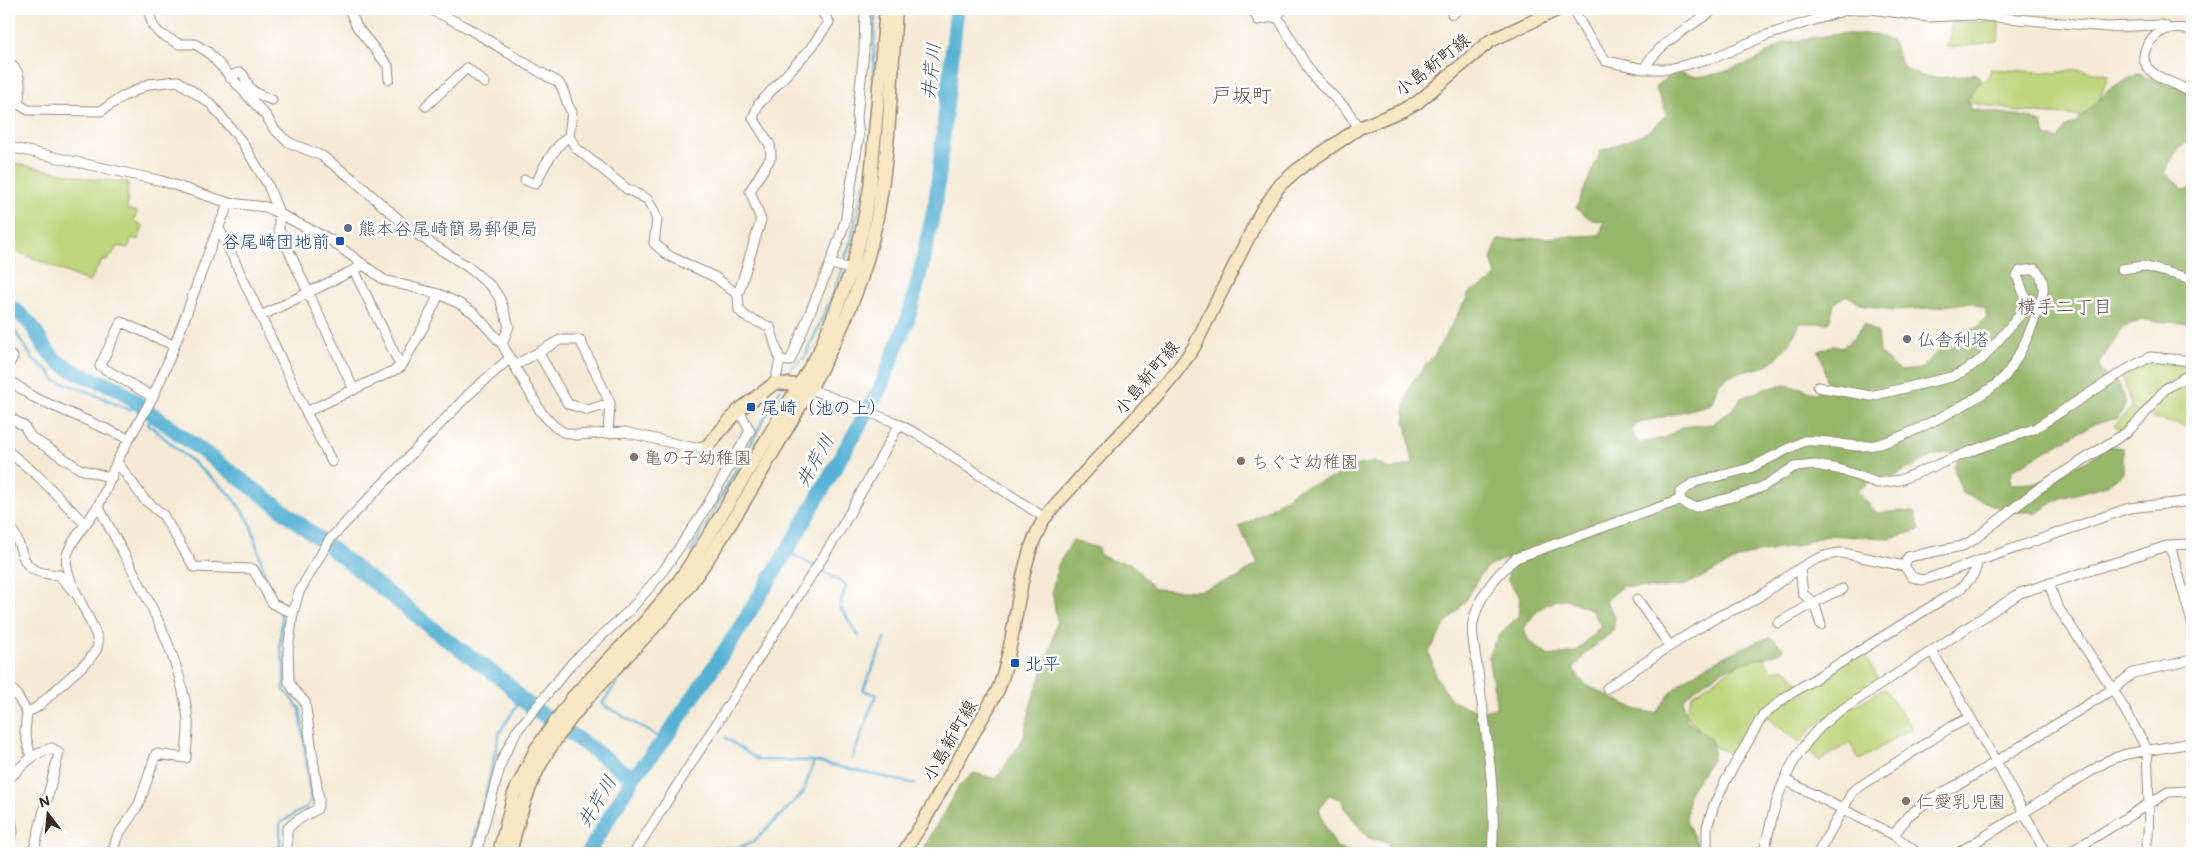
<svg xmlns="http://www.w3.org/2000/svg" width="2201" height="862" viewBox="0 0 2201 862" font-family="Mali,'Klee One',sans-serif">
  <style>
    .green { fill: #bed67b; stroke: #7c804c }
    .forest { fill: #96b76b; stroke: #687044; fill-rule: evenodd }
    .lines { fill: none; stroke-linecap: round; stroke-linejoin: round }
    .stream { stroke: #57b2d5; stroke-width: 2.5 }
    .river { stroke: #57b2d5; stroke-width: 15 }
    .street-casing { stroke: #988a7a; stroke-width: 11 }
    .secondary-casing { stroke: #988a7a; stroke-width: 15 }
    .street { stroke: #fff; stroke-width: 9 }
    .secondary { stroke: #f7e8c3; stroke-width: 12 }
    .service-dot { fill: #5c6f8a; stroke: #fff; stroke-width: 2 }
    .transit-dot { fill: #1a4fb4; stroke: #fff; stroke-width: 2 }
    .worship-dot { fill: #6b7280; stroke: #fff; stroke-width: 2 }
    .education-dot { fill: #8d6e63; stroke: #fff; stroke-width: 2 }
    .labels { text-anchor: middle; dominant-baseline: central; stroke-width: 5; stroke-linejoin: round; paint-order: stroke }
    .street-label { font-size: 18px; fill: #3b2a1e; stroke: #fff }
    .service-label { font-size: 18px; fill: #4e5e75; stroke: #fff; text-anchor: start }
    .transit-label { font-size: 18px; fill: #164399; stroke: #fff; text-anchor: start }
    .worship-label { font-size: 18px; fill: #5b616d; stroke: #fff; text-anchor: start }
    .education-label { font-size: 18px; fill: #785e54; stroke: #fff; text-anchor: start }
    .water-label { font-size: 19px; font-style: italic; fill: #466067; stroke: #fff }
    .neighbourhood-label { font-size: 19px; fill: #724e51; stroke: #fff }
    .quarter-label { font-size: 20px; fill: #724e51; stroke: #fff }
  </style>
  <rect width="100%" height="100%" fill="#fff"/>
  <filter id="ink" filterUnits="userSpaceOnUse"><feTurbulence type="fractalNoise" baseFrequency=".02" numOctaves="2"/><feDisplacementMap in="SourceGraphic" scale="10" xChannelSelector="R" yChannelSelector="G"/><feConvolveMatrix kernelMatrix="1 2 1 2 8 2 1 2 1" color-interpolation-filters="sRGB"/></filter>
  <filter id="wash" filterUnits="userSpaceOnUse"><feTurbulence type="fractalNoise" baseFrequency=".0096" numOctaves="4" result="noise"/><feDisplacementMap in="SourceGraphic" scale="20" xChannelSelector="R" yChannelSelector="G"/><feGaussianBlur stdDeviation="1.12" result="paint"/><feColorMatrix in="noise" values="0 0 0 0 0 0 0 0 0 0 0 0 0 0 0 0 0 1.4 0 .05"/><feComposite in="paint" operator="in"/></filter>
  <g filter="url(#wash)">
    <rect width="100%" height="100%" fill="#f5ead5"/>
    <path class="green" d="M1999 21 1998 41 1947 48 1952 23Z
      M1991 69 2056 73 2076 69 2108 75 2094 117 2025 112 1967 102 1973 89 1989 76Z
      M9 162 92 179 128 182 127 209 137 212 134 221 143 226 138 240 131 238 128 248 118 246 108 260H102L89 282 9 248Z
      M2144 363 2191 365 2192 372C2152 385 2150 407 2121 432L2114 425 2132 408 2122 375Z
      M2192 375V429L2151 417 2167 391Z
      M1863 653 1880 681 1812 728 1800 743 1767 717 1774 710Z
      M1751 656 1764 657 1771 671 1785 668 1801 685 1764 708 1757 718 1736 756 1715 747 1685 714 1691 696Z
      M1884 688 1912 728 1860 760 1849 743 1820 761 1807 749C1824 721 1857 705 1884 688Z"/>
    <path class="forest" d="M1838 34H1876L1893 42C1897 52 1900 67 1911 72 1926 80 1959 78 1975 73L1981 80 1966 100 1971 109 2028 117 2042 124 2046 136 2057 140 2066 127 2076 122 2112 87 2138 74 2173 87 2188 78 2192 67V140L2179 147 2164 172 2183 189H2192V324L2142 320 2122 327C2116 343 2106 349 2099 364L2102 373 2119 384 2126 404 2118 418 2094 424 2012 470 2010 484 2037 483 2087 461 2109 446 2123 448V473L2107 485 2061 498 2038 512H2011L1962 493 1954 468 1962 449 1932 456 1895 476 1875 478 1857 491 1877 513 1900 511 1914 512 1920 530 1890 538 1825 535 1797 546 1746 555 1686 585 1655 588 1623 586 1606 601 1615 617 1613 631 1586 653 1573 670 1586 685 1637 710 1656 713C1665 700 1674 687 1687 678 1712 662 1742 647 1770 637L1784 649C1770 659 1752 659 1736 665 1716 672 1699 686 1683 699L1686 719 1711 740 1714 751 1712 759 1689 792 1686 821 1699 847V853H1375H1384L1390 843 1368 838 1346 810 1341 799 1329 795 1319 809 1325 826 1337 848 1350 853H921L959 786 974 773 996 779 1024 737 1031 704 1052 644 1057 620 1052 591 1058 565 1073 540 1098 548 1100 555 1113 561 1131 563 1154 589 1199 591 1236 579 1258 563 1239 527 1267 511 1298 489 1332 478 1353 466 1376 462 1390 470 1413 464 1404 411 1411 383 1435 354 1470 292 1489 283 1496 275 1491 259 1498 240 1600 235 1604 221 1592 220 1576 208 1601 151 1648 132 1667 114 1655 87 1675 71 1696 77 1721 73 1756 60 1785 42ZM1846 295 1864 305 1892 310 1930 308 1972 302 1985 310 1987 317 1979 326 1946 343 1921 369 1900 371 1880 354 1878 333 1864 324 1854 338 1842 348 1833 346 1819 351 1824 366 1826 382 1816 394 1801 388 1785 385 1764 389 1741 398 1734 408 1712 424 1681 427 1665 438 1639 443 1631 431 1637 424 1711 404C1714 398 1716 388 1720 383 1729 371 1747 372 1760 368 1780 361 1791 340 1801 323H1829L1834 304ZM1504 559H1510L1508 581 1520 597 1518 617C1507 626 1487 646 1489 661 1491 677 1496 692 1496 708L1480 712 1452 701 1436 677 1429 652 1445 625 1467 599 1479 577 1488 567ZM1566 599 1592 610 1601 626 1576 652 1549 656 1528 640 1524 629C1534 612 1546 600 1566 599Z"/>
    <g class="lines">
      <path class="stream" d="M873 85 875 9
        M843 264 850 244 865 180
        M9 322 33 359 50 372 54 380 84 390 130 410 139 404
        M786 379 793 366 805 357 834 292 842 269
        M154 416 148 424 230 494 250 522 269 589
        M787 551 846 585 840 608C850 618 849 626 859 636
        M691 552 781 388
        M279 609 282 618 280 645 284 666V690L300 709 311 799 308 806 280 823V853
        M634 658 602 704 664 740
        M726 738 758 760 814 761
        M852 759 876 695 863 690 885 639
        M472 853 500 732 521 699
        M702 853 715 847 738 848 753 842 803 793 814 761 915 784"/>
      <path class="river" d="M9 307 15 309 32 326 45 348 57 361 77 373 117 388 277 506 445 638 507 683 521 699 633 778
        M588 853 633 778 664 740 736 634 787 551 880 389 908 318 917 286 936 200 957 9"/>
    </g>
  </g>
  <g filter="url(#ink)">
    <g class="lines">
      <defs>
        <path id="street" d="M148 9 153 26 159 33 179 44H195L208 52 267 117 274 129 288 142 322 156 354 180 413 232 468 267 492 287 500 299 509 326 502 344
          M349 9 357 27 388 66 389 79
          M428 9C474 27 514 59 558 82 566 91 565 103 572 112L569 136 576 148 627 189 647 199 654 211 657 220 654 243 669 256 715 277 738 295
          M1253 9 1258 20 1277 16 1283 9
          M1573 9 1588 36 1606 61 1644 69H1669L1716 57 1767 35 1849 9H1872L1928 17 1973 15 2107 27 2160 25 2165 26 2169 29
          M1452 14 1459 9
          M1277 16 1312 75 1346 109 1359 128
          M2191 29 2192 15
          M2192 29C2185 29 2176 28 2168 29 2151 34 2134 56 2151 71 2162 81 2180 84 2192 94
          M9 62C23 74 21 86 18 104L28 110 101 111 122 97 149 84 178 81 211 104 242 142 268 185 279 213V230L354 390
          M1644 69C1658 43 1691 26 1715 9
          M230 78C246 64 243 81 251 89 255 94 266 97 272 100
          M426 106 467 68 485 83
          M9 147 162 181 229 203 266 207 329 239 384 280 439 294 460 304 474 313 502 344 541 412 554 426 563 432 575 435 625 432 694 448 708 445
          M525 180 535 184C540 177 541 172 545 165 551 155 559 143 569 136
          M218 226 306 412 332 462
          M830 264 852 269
          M2122 269 2143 266 2192 279
          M354 270 401 367
          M261 316 364 265
          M538 352 568 404 588 410 610 403
          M9 355 13 357 9 364
          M780 360 790 361 830 264 845 222 859 136 857 117 864 50 865 9
          M514 366 560 340H580L610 403 608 433
          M2192 373 2165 389 2143 416 2127 432 2038 489 1972 541 1962 546 1908 557 1904 566 1912 577 1922 580 1930 578 2129 508 2192 501
          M9 380 33 397 129 439
          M775 383 780 360 770 327 746 317 739 310 738 295 761 220 750 191 771 157 770 145 753 118 758 105 811 48 829 22 820 9
          M805 387 894 422 919 435 1045 518
          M1818 387 1871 396 1951 377 1962 372 1982 359 2026 308V299L2017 276 2020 271 2035 269C2050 283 2041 302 2035 318 2028 337 2018 359 2005 376 1991 394 1904 438 1879 444 1854 451 1829 438 1804 441L1750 468 1695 482 1680 493V500L1687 505 1696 507 1746 493 1762 487 1794 467 1816 465 1838 469 1878 483 1900 480 1971 451 2034 429 2124 371 2150 357 2192 361
          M153 397 100 366 121 322 173 345
          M306 412 401 367 425 324 439 294
          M9 417 24 426 31 437 80 469 112 478
          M9 452 38 476 85 524
          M117 462 144 499 163 515 194 567 253 569 273 604 293 613
          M98 506C132 571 180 645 188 720 189 732 186 745 186 758L156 754 139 804 117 837 112 853
          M9 525C29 552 13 573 59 575L73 591
          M2170 545 2192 622
          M1800 569 1803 594 1814 603 1821 625
          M2049 583 2057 606 2113 689 2147 749 2149 802 2148 836 2145 853
          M1637 599 1670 646
          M1778 623 1830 594 1843 589
          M1932 651 1995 760 2046 853
          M1607 688C1643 664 1680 638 1719 616 1729 611 1740 608 1750 602 1777 587 1811 552 1843 553L1904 566
          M14 691 27 712
          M31 758 25 732 27 712 36 708 89 660C92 655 98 650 98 644 97 622 58 576 68 552 75 534 90 521 99 504 107 490 111 474 118 459 129 438 142 418 153 396 183 334 200 266 229 203
          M9 779C21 766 35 752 52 748L59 753 33 853
          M1785 780 1894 835 1917 853
          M9 810 13 831 9 839
          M1894 835 1908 816 1932 798 1963 782 2113 689 2133 673 2192 660
          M287 853V829L296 821 317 809 319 801 305 702 294 690 289 682 288 650 293 613 299 592 330 539 468 395 510 358
          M476 853 502 760 516 732 573 662 630 610 661 574 701 516 750 431 739 410
          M634 853 839 532 899 425
          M1492 853C1497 795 1486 737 1479 680 1478 666 1470 634 1473 623 1478 597 1497 574 1516 558L1680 500
          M1707 853V827L1714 805 1726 780 1763 715 1787 696 1961 588C1969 580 1976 574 1977 563
          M1764 853C1775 798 1787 755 1831 717L2020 593 2170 545 2192 544
          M1818 853 1853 791 1951 727 1969 718
          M1958 853 2109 760 2126 754 2192 743
          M2069 853 2168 792 2192 791"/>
        <path id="secondary" d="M708 445 739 410 775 383 799 385
          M499 853 514 794 536 749 573 697 643 624 679 581 711 532 819 352 852 269 862 230 870 188 886 9
          M510 853C520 812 531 774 556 739 594 683 647 641 688 587 719 545 746 499 772 454 807 395 843 335 864 270 890 187 890 95 896 9
          M903 853 922 824 998 690C1018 639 1016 562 1045 518 1052 507 1063 497 1072 487 1112 439 1160 399 1194 347L1261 212 1280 185 1297 170 1359 128 1403 110 1418 102 1490 41 1559 9"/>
      </defs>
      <use href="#street" class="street-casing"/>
      <use href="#secondary" class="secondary-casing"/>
      <use href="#street" class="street"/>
      <use href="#secondary" class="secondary"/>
    </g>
  </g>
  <circle class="service-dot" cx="348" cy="228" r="5"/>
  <g class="transit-dot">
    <rect x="335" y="236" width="10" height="10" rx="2.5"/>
    <rect x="746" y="402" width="10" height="10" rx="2.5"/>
    <rect x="1010" y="658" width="10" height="10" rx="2.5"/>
  </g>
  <circle class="worship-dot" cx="1907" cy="339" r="5"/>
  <g class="education-dot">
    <circle cx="634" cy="457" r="5"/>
    <circle cx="1241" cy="461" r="5"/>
    <circle cx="1906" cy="801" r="5"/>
  </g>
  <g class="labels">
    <g class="street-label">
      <text transform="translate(1432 64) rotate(-38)">小島新町線</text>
      <text transform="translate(1146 377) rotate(-50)">小島新町線</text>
      <text transform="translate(949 740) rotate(-60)">小島新町線</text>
    </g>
    <g class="service-label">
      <text x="358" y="228">熊本谷尾崎簡易郵便局</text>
    </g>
    <g class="transit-label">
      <text x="330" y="241" text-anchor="end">谷尾崎団地前</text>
      <text x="761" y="407">尾崎（池の上）</text>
      <text x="1025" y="663">北平</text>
    </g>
    <g class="worship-label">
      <text x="1917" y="339">仏舎利塔</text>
    </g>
    <g class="education-label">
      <text x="644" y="457">亀の子幼稚園</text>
      <text x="1251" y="461">ちぐさ幼稚園</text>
      <text x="1916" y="801">仁愛乳児園</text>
    </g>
    <g class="water-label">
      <text transform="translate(930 71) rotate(-84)">井芹川</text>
      <text transform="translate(814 460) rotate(-60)">井芹川</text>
      <text transform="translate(596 801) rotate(-59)">井芹川</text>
    </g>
    <g class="neighbourhood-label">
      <text x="2065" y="305">横手二丁目</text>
    </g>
    <g class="quarter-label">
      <text x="1242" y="94">戸坂町</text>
    </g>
  </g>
  <rect width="2201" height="862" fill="none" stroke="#fff" stroke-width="30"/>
  <g transform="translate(48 814) rotate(344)" stroke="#ffffff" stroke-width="4" paint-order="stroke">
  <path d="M0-4L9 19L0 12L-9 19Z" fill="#3b2a1e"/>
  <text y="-8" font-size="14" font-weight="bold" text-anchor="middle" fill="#3b2a1e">N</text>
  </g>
</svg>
